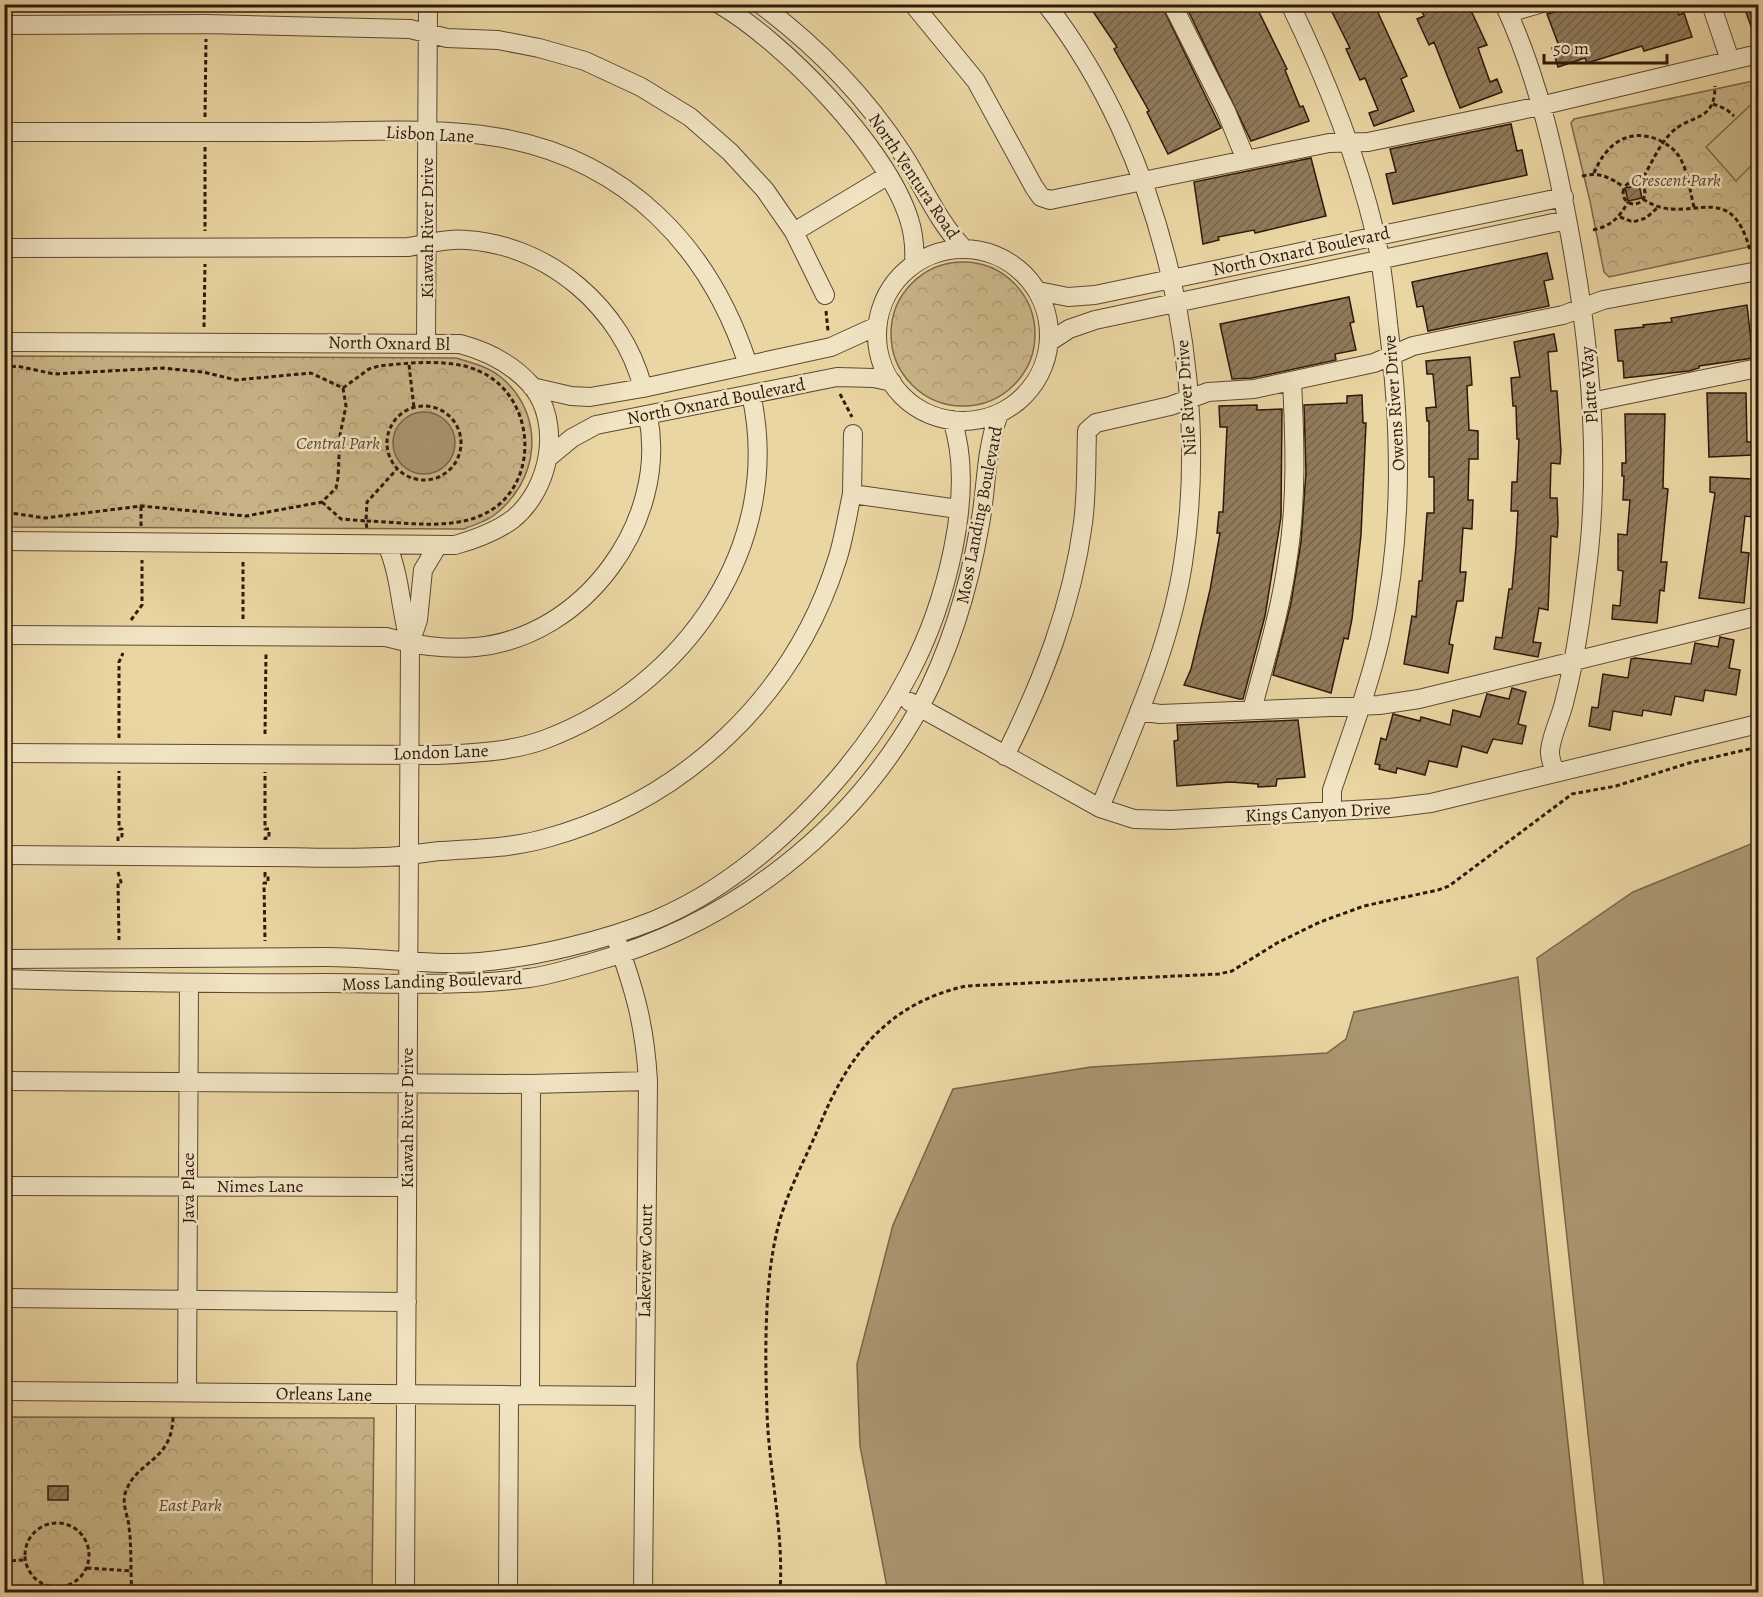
<svg xmlns="http://www.w3.org/2000/svg" width="1763" height="1597" viewBox="0 0 1763 1597" font-family="Alegreya,serif">
  <style>
    .park { fill: url(#park-crowns); stroke: #7c684a; stroke-width: 1.5 }
    .garden { fill: #cab689; stroke: #7c684a; stroke-width: 1.5 }
    .water { fill: #aa9670; stroke: #786448; stroke-width: 1.5 }
    .building { fill: url(#building-hatch); stroke: #2e190c; stroke-width: 1.5 }
    .lines { fill: none; stroke-linecap: round; stroke-linejoin: round }
    .minor-casing { stroke: #5d4832; stroke-width: 20 }
    .path { stroke: #2e190c; stroke-width: 3; stroke-dasharray: 4.5 3; stroke-linecap: butt }
    .minor { stroke: #f1e4c3; stroke-width: 18 }
    .labels { text-anchor: middle; dominant-baseline: central; stroke-width: 5; stroke-linejoin: round; paint-order: stroke }
    .street-label { font-size: 18px; fill: #2e190c; stroke: #f1e4c3 }
    .park-label { font-size: 18px; font-style: italic; fill: #5d4832; stroke: #f1e4c3 }
  </style>
  <defs>
    <pattern id="park-crowns" width="20" height="18" patternUnits="userSpaceOnUse" patternTransform="scale(1.5)"><rect width="20" height="18" fill="#cab689"/><path d="M2 6a3 3 0 1 1 6 0M12 15a3 3 0 1 1 6 0" fill="none" stroke="#ae9c75"/></pattern>
    <pattern id="building-hatch" width="6" height="6" patternUnits="userSpaceOnUse" patternTransform="scale(1.5)"><rect width="6" height="6" fill="#907b5b"/><path d="M-1 1l2-2M0 6l6-6M5 7l2-2" fill="none" stroke="#76644a"/></pattern>
  </defs>
  <rect width="100%" height="100%" fill="#ead6a3"/>
  <filter id="stains"><feTurbulence type="fractalNoise" baseFrequency=".00333" numOctaves="4"/><feColorMatrix values="0 0 0 0 .2 0 0 0 0 .09 0 0 0 0 .02 0 0 0 .5 -.17"/></filter>
  <radialGradient id="worn" r=".72"><stop offset=".6" stop-color="#630" stop-opacity="0"/><stop offset="1" stop-color="#630" stop-opacity=".3"/></radialGradient>
  <path class="park" d="M1758 80V245L1609 277 1604 272 1590 201 1571 123 1574 119Z
    M891 334a72 72 0 1 1 144 0a72 72 0 1 1-144 0Z
    M5 356 456 358C473 363 489 367 502 378 547 417 539 482 493 516 485 522 473 525 464 529L5 527Z
    M7 1417 374 1418 372 1592H7Z"/>
  <path class="garden" d="M1758 98V159L1736 181 1706 147Z"/>
  <path class="water" d="M393 443a31 31 0 1 1 62 0a31 31 0 1 1-62 0Z
    M1758 841V1592H1605L1537 958 1633 892Z
    M1518 977 1584 1592H888L860 1446 857 1364 893 1225 953 1089 1091 1067 1327 1053 1346 1039 1354 1012Z"/>
  <path class="building" d="M1088 4H1161L1221 128 1168 154 1147 112 1149 111 1114 49 1117 47Z
    M1185 4H1255L1287 69 1285 70 1300 107 1303 106 1309 121 1251 141Z
    M1328 4H1374L1407 76 1401 79 1414 111 1374 126 1369 113 1378 110 1365 78 1360 80 1346 49 1350 48Z
    M1418 4H1468L1487 45 1478 48 1490 82 1497 79 1502 92 1460 108 1434 42 1429 45 1417 19 1424 16Z
    M1585 4H1676L1679 15 1684 13 1692 37 1644 51 1642 46 1587 63 1585 58 1558 67 1552 48 1559 46 1547 14Z
    M1743 4H1758V42L1757 43Z
    M1511 124 1517 151 1522 150 1527 175 1393 204 1386 174 1396 172 1390 149Z
    M1311 158 1326 216 1255 233 1254 230 1218 237 1219 240 1203 244 1194 182Z
    M1639 185 1642 198 1628 201 1625 188Z
    M1547 253 1553 279 1544 281 1549 306 1428 331 1423 306 1417 307 1412 282Z
    M1349 297 1354 322 1350 323 1356 350 1335 354 1336 360 1252 378 1232 379 1220 324Z
    M1747 305 1753 358 1699 366V368L1689 371 1624 378 1623 361H1618L1615 330 1644 327 1643 325 1672 322 1671 318Z
    M1554 334 1557 351 1548 352 1551 391H1557L1561 451 1560 464 1551 463 1550 498H1557L1558 523 1557 537 1551 536 1548 610 1539 608 1533 642 1541 643 1538 657 1494 649 1496 637 1502 638 1509 589H1512L1516 546 1518 511H1511L1512 482H1517L1519 439H1517L1516 406H1513L1511 378 1520 377 1514 342Z
    M1470 357 1472 385 1467 386 1469 430 1478 431V459H1469L1468 500H1473L1472 529 1463 528 1460 572H1466L1463 601H1457L1449 644 1453 645 1448 673 1404 664 1412 616 1416 617 1419 581H1422L1427 513H1434V477H1429V421H1427L1426 408 1436 407 1433 374H1427L1426 361Z
    M1707 393H1746L1747 442H1753V455L1709 457Z
    M1362 395 1363 423H1366L1361 535 1352 619 1348 639 1344 638 1331 693 1273 675 1291 603 1301 542 1306 472 1304 405 1347 403V396Z
    M1257 405V410L1282 409 1281 517 1265 616 1243 699H1239L1184 685 1191 669 1210 590 1220 533H1217L1219 512H1223L1227 427H1220L1219 406Z
    M1625 414H1665L1663 488 1668 489 1661 562H1667L1664 591 1660 590 1657 623 1612 619 1613 605 1620 606 1623 571 1618 570V534L1627 535 1630 500H1623L1624 476H1622V463H1626Z
    M1710 477 1753 479 1752 517 1745 516 1741 552 1749 553 1744 603 1699 598 1715 493 1710 492Z
    M1720 637 1734 640 1729 668 1740 670 1736 695 1705 690 1703 701 1675 696 1671 715 1643 710 1642 716 1613 711 1610 730 1589 726 1592 707 1598 708 1603 674 1628 678 1631 659 1635 658 1691 664 1695 643 1718 647Z
    M1512 688 1526 692 1518 724 1526 726 1522 744 1493 739 1487 753 1462 746 1457 767 1429 761 1425 775 1397 768 1396 773 1379 769 1380 765 1375 764 1381 738 1386 740 1393 714 1420 721 1421 717 1450 725 1453 710 1480 717 1487 694 1509 699Z
    M1298 720 1305 777 1277 779 1276 786 1258 787V784L1230 782 1177 786 1174 741 1178 740 1177 725Z
    M48 1486H68V1500H48Z"/>
  <g class="lines">
    <defs>
      <path id="minor" d="M719 4C783 41 887 148 909 219 914 234 915 248 914 264
        M760 4C815 45 865 96 902 153 924 187 936 219 964 249
        M913 4 976 81 1034 187 1041 197 1050 200 1329 143 1368 142 1540 106 1758 54
        M1046 4C1163 154 1212 377 1183 563 1170 648 1132 728 1100 808
        M1172 4 1226 111 1246 160
        M1290 4C1326 78 1356 154 1375 233 1382 263 1385 293 1388 323 1401 428 1404 534 1380 639 1368 690 1349 740 1332 790V811
        M1504 4C1538 76 1556 158 1570 235 1589 338 1600 445 1589 551 1583 601 1577 653 1564 703 1560 719 1552 734 1550 750 1549 757 1553 766 1555 772
        M1711 4 1730 60
        M1508 13 1539 4
        M4 25 206 24 410 29 447 38 498 40 539 48 585 61 641 87 690 117 730 152 765 190 794 232 887 176
        M4 132C101 132 198 132 294 132 363 132 435 126 502 138 627 161 710 247 748 365
        M794 232 825 295
        M4 248 408 247C428 244 447 238 467 240 550 246 622 308 643 388
        M877 335a86 86 0 1 1 172 0a86 86 0 1 1-172 0Z
        M1038 291 1068 297 1095 295 1564 197
        M4 342 460 344C487 351 512 364 531 385 563 423 550 489 513 519 496 532 476 539 455 545L4 541
        M1049 342 1069 329 1095 320 1567 220
        M426 343 428 4
        M532 387 571 396 590 397 643 388 831 347 877 326
        M1591 402 1758 368
        M549 457 572 438 596 425 837 377 874 378 892 382
        M852 494 853 434
        M387 545C401 577 400 610 410 643
        M4 635 386 637C416 645 444 650 476 647 585 637 669 520 648 416
        M910 702 1100 808 1134 819 1171 820 1390 808 1431 803 1758 724
        M1252 710C1265 661 1280 613 1287 563 1297 503 1295 442 1292 381
        M1139 711 1160 714 1379 705 1419 699 1758 616
        M4 753 438 755C474 753 512 752 546 739 685 686 785 545 751 394
        M1005 756C1042 682 1072 606 1083 523 1087 493 1086 461 1087 431L1096 423 1170 406 1208 392 1254 389 1374 363 1413 346 1563 315 1603 300 1758 271
        M4 855C93 856 181 856 269 857 307 857 345 859 383 857 402 857 420 853 439 851 475 849 512 848 547 838 685 800 794 696 837 560 844 539 847 516 852 494L958 509
        M618 944C636 994 645 1028 648 1081L643 1592
        M4 959C112 958 219 958 326 957 377 957 429 966 480 962 535 957 603 941 655 920 758 877 858 772 909 674 944 608 977 493 952 420
        M4 979C111 982 217 984 324 983 392 983 461 987 529 978 551 975 573 968 594 962 731 924 851 832 920 707 950 650 969 588 980 524 987 487 985 450 999 414
        M4 1081 531 1084 648 1081
        M4 1186 407 1187
        M4 1298 407 1302
        M4 1391 643 1396
        M187 1392 189 984
        M530 1395 531 1084
        M405 1592 410 643 418 620 423 570 438 545
        M508 1592 509 1395"/>
    </defs>
    <use href="#minor" class="minor-casing"/>
    <path class="path" d="M1713 104 1726 109 1734 116
      M205 117 206 39
      M205 147V231
      M1594 173C1606 144 1628 127 1659 140 1668 145 1675 149 1680 158 1688 171 1690 192 1694 207
      M1582 176C1600 172 1609 177 1624 187
      M1623 193a11 11 0 1 1 22 0a11 11 0 1 1-22 0Z
      M1640 183C1650 167 1657 148 1670 134 1689 113 1715 124 1715 86
      M1643 199C1688 230 1729 173 1750 250
      M1620 217 1633 222 1646 218 1657 208
      M1593 230C1611 226 1619 218 1628 202
      M826 311 828 331
      M204 327 205 264
      M409 365 414 408
      M4 368 17 366 54 374 163 368 203 372 236 380 311 373 343 388 346 406 340 435 338 478 336 488 322 502 246 516 141 506 45 518 4 512
      M343 388 369 369 379 366C408 363 451 358 479 371 538 397 542 490 480 516 446 530 402 522 366 521L367 530
      M840 394 852 417
      M387 443a37 37 0 1 1 74 0a37 37 0 1 1-74 0Z
      M322 502 341 519 366 521 367 502 397 469
      M141 526V506
      M243 619V561
      M131 620 142 605V560
      M265 734 266 653
      M119 738V662L123 653
      M265 840V838H269V829H265V772
      M118 841V836H122V829H119V771
      M118 872 121 882H118L119 940
      M265 872V876H268V883H264L265 941
      M25 1555a32 32 0 1 1 64 0a32 32 0 1 1-64 0Z
      M4 1561 24 1560
      M87 1568 131 1571
      M132 1592C130 1571 132 1549 129 1527 128 1515 121 1504 126 1491 138 1459 173 1462 173 1415
      M780 1592C784 1531 769 1473 767 1412 765 1355 764 1282 778 1227 787 1191 807 1156 821 1122 850 1052 890 1003 966 986L1219 974 1232 971 1277 943 1320 922 1364 906 1438 890 1449 886 1572 794 1616 786 1689 763 1758 747"/>
    <use href="#minor" class="minor"/>
  </g>
  <g class="labels">
    <g class="street-label">
      <text transform="translate(430 134) rotate(3)">Lisbon Lane</text>
      <text transform="translate(914 176) rotate(56)">North Ventura Road</text>
      <text transform="translate(427 228) rotate(-90)">Kiawah River Drive</text>
      <text transform="translate(1301 251) rotate(-12)">North Oxnard Boulevard</text>
      <text transform="translate(389 343) rotate(1)">North Oxnard Bl</text>
      <text transform="translate(1589 385) rotate(-94)">Platte Way</text>
      <text transform="translate(1186 398) rotate(-94)">Nile River Drive</text>
      <text transform="translate(716 401) rotate(-11)">North Oxnard Boulevard</text>
      <text transform="translate(1394 403) rotate(-94)">Owens River Drive</text>
      <text transform="translate(979 515) rotate(-79)">Moss Landing Boulevard</text>
      <text transform="translate(441 752) rotate(-2)">London Lane</text>
      <text transform="translate(1318 812) rotate(-3)">Kings Canyon Drive</text>
      <text transform="translate(432 981) rotate(-2)">Moss Landing Boulevard</text>
      <text transform="translate(407 1118) rotate(-90)">Kiawah River Drive</text>
      <text x="260" y="1186">Nimes Lane</text>
      <text transform="translate(188 1188) rotate(-90)">Java Place</text>
      <text transform="translate(645 1261) rotate(-89)">Lakeview Court</text>
      <text transform="translate(324 1394) rotate(1)">Orleans Lane</text>
    </g>
    <g class="park-label">
      <text x="1676" y="180">Crescent Park</text>
      <text x="338" y="443">Central Park</text>
      <text x="190" y="1505">East Park</text>
    </g>
  </g>
  <rect width="1763" height="1597" fill="none" stroke="#ead6a3" stroke-width="24"/>
  <rect x="6" y="6" width="1751" height="1585" fill="none" stroke="#2e190c" stroke-width="3"/>
  <rect x="12" y="12" width="1739" height="1573" fill="none" stroke="#2e190c" stroke-width="1.5"/>
  <path d="M1544 54v9h123v-9" fill="none" stroke="#2e190c" stroke-width="3"/>
  <text x="1553" y="54" font-size="18" fill="#2e190c" stroke="#f1e4c3" stroke-width="4.5" paint-order="stroke">50 m</text>
  <rect width="100%" height="100%" filter="url(#stains)"/>
  <rect width="100%" height="100%" fill="url(#worn)"/>
</svg>
